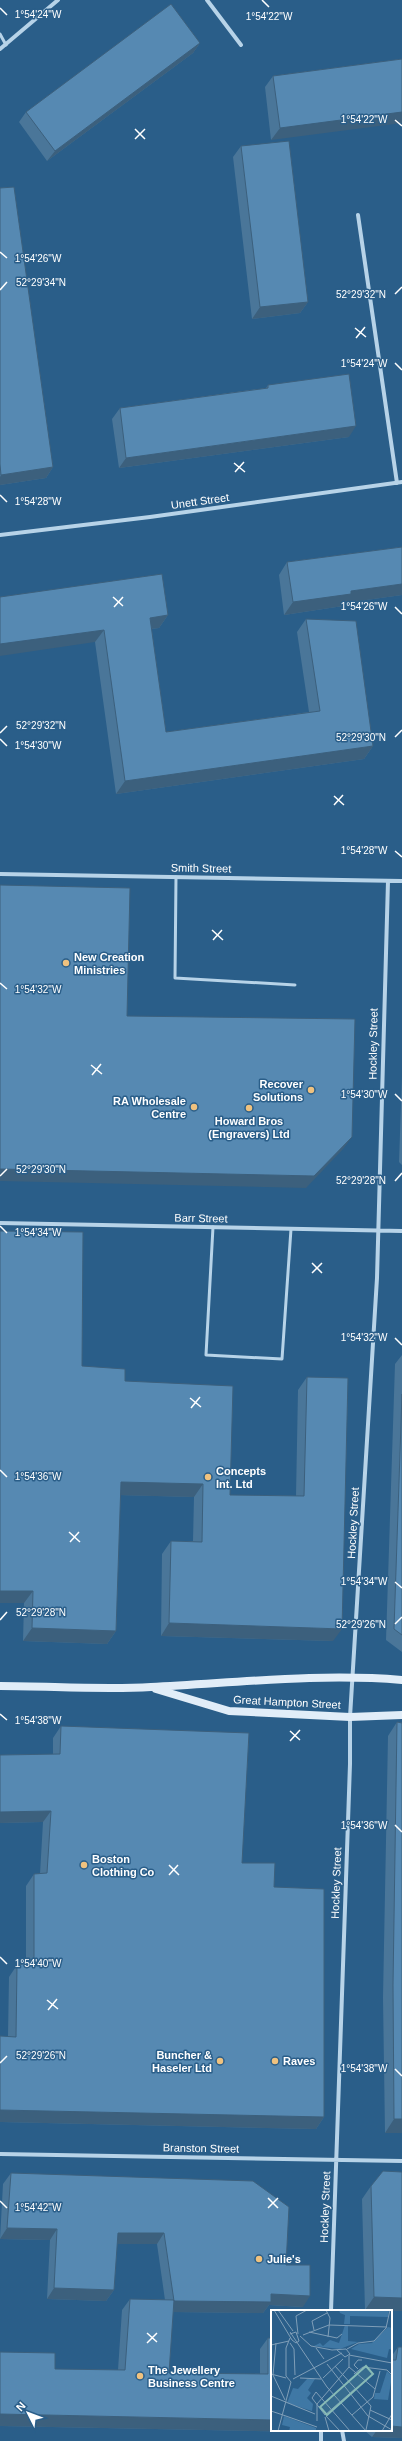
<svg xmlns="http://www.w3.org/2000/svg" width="402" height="2441" viewBox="0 0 402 2441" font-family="Arial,sans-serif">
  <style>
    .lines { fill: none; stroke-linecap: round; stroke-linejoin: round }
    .service { stroke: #b7d3e8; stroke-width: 3 }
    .minor { stroke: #b7d3e8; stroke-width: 4 }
    .secondary { stroke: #e1edf8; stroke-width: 8 }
    .wall { fill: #4a7699 }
    .shaded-wall { fill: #3c607d }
    .building { fill: #5689b2; stroke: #3c607d }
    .ticks { fill: none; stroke: #fff; stroke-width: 1.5 }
    .poi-dot { fill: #efc27f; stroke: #2a5e89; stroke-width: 1.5 }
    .labels { text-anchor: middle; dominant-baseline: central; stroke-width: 3; stroke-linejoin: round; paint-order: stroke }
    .street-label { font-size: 11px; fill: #fff; stroke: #2a5e89 }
    .poi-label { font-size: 11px; font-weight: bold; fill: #fff; stroke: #2a5e89; text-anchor: start }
    .inset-road { fill: none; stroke: #7f9eb8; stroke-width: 1 }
    .view { fill: #87bab6; fill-opacity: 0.15; stroke: #87bab6; stroke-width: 2 }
    .inset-edge { fill: none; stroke: #fff; stroke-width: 2 }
    .ticks-label { font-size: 10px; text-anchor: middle; fill: #fff; stroke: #2a5e89; stroke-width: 3; stroke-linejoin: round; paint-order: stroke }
  </style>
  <rect width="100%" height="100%" fill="#2a5e89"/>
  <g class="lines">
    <path class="service" d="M0 34 6 45
      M176 877 175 978 295 985
      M213 1227 206 1355 282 1359 291 1229"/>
    <path class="minor" d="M207 0 241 45
      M0 49 58 0
      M358 215 397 483
      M0 535 150 517 402 482
      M0 874 402 881
      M0 1223 402 1231
      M0 2154 402 2161
      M331 2311 350 1764V1717L377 1278 388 881
      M321 2430V2441
      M342 2430 344 2441"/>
    <path class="secondary" d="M0 1686C50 1686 101 1690 151 1687 235 1683 318 1673 402 1680
      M156 1689 229 1711 350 1717 402 1715"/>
  </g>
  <path class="wall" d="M200 43 193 53 47 161 19 122 26 112Z
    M402 59 271 140 265 87 273 76Z
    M241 146 308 302 300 313 252 319 233 157Z
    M0 188 53 467 46 478 0 485Z
    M268 385 349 437 119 468 112 419 120 408 266 388Z
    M402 547V595L345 603 343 606 284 615 279 575 287 562Z
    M0 597 168 615 159 628 151 629 166 732 309 712 297 632 306 619 373 746 364 759 116 794 95 642Z
    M402 1076V1165L399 1162Z
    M402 1355V1652L386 1640 395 1364Z
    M82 1366 125 1381 230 1495 296 1496 298 1390 307 1377 333 1641 161 1636 162 1554 171 1541H193L194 1497 120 1495 116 1631 107 1644 23 1641 24 1603Z
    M397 1722 402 1723V2133H385L383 1998 388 1736Z
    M61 1726 274 1887 324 2117 316 2129 0 2122V2036H8L9 1977 17 1965 26 1963V1886L34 1874H40L43 1822 0 1823V1755L53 1754V1738Z
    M402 2172V2311L365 2310 362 2199 371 2186Z
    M11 2173 286 2265 303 2307 269 2305 263 2313 173 2312 169 2373 260 2374V2349L268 2338 303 2432 0 2426V2352L55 2369 118 2370 122 2310 130 2299 165 2300 157 2244H117L114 2290 106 2301 47 2299 50 2240 0 2239 3 2184Z
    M398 2347H402V2438L372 2437 364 2430H391V2357Z"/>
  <path class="shaded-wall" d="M200 43 193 53 47 161 55 151Z
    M402 112V123L271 140 280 128Z
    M308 302 300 313 252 319 260 307Z
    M356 426 349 437 119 468 126 458Z
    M53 467 46 478 0 485V477L1 475Z
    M402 584V595L345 603 343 606 284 615 293 602 351 591Z
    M168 615 159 628 141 630 150 618Z
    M104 630 95 642 0 656V644Z
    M373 746 364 759 116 794 125 781Z
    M352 1137 344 1148 306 1188 0 1181V1169Z
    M121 1482 203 1484 194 1497 112 1495Z
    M0 1591H33L24 1603H0Z
    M169 1623 342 1629 333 1641 161 1636Z
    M32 1628 116 1631 107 1644 23 1641Z
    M51 1811 43 1822 0 1823V1812Z
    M0 2110 324 2117 316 2129 0 2122Z
    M394 2119H402V2133H385Z
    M7 2228 57 2229 50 2240 0 2239Z
    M118 2233H164L157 2244H110Z
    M54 2288 114 2290 106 2301 47 2299Z
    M271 2294 310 2296 303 2307 269 2305 263 2313 166 2312 174 2301Z
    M374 2297 402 2298V2311L365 2310Z
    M0 2414 272 2420V2430H305L303 2432 0 2426Z
    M391 2426 402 2427V2438L372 2437 377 2430H391Z"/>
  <path class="building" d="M171 4 200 43 55 151 26 112Z
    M402 59V112L280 128 273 76Z
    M289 141 308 302 260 307 241 146Z
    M14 187 53 467 1 475 0 464V188Z
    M349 374 356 426 126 458 120 408 268 388V385Z
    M402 547V584L351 591V594L293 602 287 562Z
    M162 574 168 615 150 618 166 732 320 711 306 619 356 621 373 746 125 781 104 630 0 644V597Z
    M0 885 130 888 127 1016 355 1019 352 1137 314 1176 0 1169Z
    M0 1231 83 1232 82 1366 125 1369V1381L233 1386 230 1495 304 1496 307 1377 348 1378 342 1629 169 1623 171 1541 202 1542 203 1484 121 1482 116 1631 32 1628 33 1591H0Z
    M402 1394V1635L394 1629Z
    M397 1722 402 1723V2119H394L393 1985Z
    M61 1726 249 1733 242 1863H275L274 1887 324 1889V2117L0 2110V2036L16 2037 17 1965 34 1962V1874L47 1873 51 1811 0 1812V1755L60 1754Z
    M383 2171 402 2172V2298L374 2297 371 2186Z
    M11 2173 253 2181 289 2207 286 2265H310V2296L271 2294V2302L174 2301 164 2233H118L114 2290 54 2288 57 2229 7 2228Z
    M130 2299 174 2300 169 2373 268 2374V2338H272V2420L0 2414V2352L55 2353V2369L125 2370Z
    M398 2347H402V2427L391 2426V2360H396Z"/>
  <path class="ticks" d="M262 0 269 7M0 8 7 15M395 120 402 126M135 129 145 139M135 139 145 129M0 252 7 258M0 290 7 282M395 294 402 287M355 328 366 337M356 338 365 327M395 363 402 370M234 463 245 472M235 472 244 462M0 495 7 502M113 597 123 606M114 607 123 597M395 607 402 614M0 733 7 726M395 737 402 730M0 739 7 746M334 796 344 805M334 805 343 795M395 851 402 857M212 930 223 940M213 940 222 930M0 983 7 989M91 1065 102 1074M92 1075 101 1064M395 1094 402 1101M0 1176 7 1169M395 1181 402 1173M0 1226 7 1233M312 1263 322 1273M312 1273 322 1263M395 1338 402 1345M190 1398 201 1407M191 1408 200 1397M0 1470 7 1477M69 1532 80 1542M70 1542 79 1532M395 1582 402 1588M0 1620 7 1612M395 1624 402 1617M0 1714 7 1720M290 1731 300 1740M290 1741 300 1730M395 1825 402 1832M169 1865 179 1875M169 1875 178 1865M0 1957 7 1964M47 2000 58 2009M48 2010 57 1999M0 2063 7 2056M395 2069 402 2076M268 2198 278 2208M0 2201 7 2208M268 2208 278 2198M147 2333 157 2342M147 2343 157 2333"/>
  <g class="poi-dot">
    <circle cx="66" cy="963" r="4"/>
    <circle cx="311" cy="1090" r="4"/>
    <circle cx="194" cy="1107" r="4"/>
    <circle cx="249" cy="1108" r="4"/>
    <circle cx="208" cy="1477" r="4"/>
    <circle cx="84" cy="1865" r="4"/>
    <circle cx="220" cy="2061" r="4"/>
    <circle cx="275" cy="2061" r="4"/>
    <circle cx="259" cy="2259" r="4"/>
    <circle cx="140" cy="2376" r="4"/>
  </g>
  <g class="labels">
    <g class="street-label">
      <text transform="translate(200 501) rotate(-8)">Unett Street</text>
      <text transform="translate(201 868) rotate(1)">Smith Street</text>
      <text transform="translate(373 1044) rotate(-89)">Hockley Street</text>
      <text transform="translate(201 1218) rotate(1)">Barr Street</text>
      <text transform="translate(353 1523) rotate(-87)">Hockley Street</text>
      <text transform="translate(287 1702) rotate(3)">Great Hampton Street</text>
      <text transform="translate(336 1883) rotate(-88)">Hockley Street</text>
      <text transform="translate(201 2148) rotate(1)">Branston Street</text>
      <text transform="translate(325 2207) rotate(-88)">Hockley Street</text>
    </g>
    <g class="poi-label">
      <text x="74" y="957">New Creation<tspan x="74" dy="13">Ministries</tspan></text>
      <text x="303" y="1084" text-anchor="end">Recover<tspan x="303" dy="13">Solutions</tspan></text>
      <text x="186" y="1101" text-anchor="end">RA Wholesale<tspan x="186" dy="13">Centre</tspan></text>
      <text x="249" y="1121" text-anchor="middle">Howard Bros<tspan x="249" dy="13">(Engravers) Ltd</tspan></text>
      <text x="216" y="1471">Concepts<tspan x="216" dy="13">Int. Ltd</tspan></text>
      <text x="92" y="1859">Boston<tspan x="92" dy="13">Clothing Co</tspan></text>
      <text x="212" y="2055" text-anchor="end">Buncher &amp;<tspan x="212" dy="13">Haseler Ltd</tspan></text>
      <text x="283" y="2061">Raves</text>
      <text x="267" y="2259">Julie's</text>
      <text x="148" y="2370">The Jewellery<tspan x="148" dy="13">Business Centre</tspan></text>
    </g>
  </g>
  <g transform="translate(271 2310)">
    <rect width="121" height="121" fill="#2a5e89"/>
    <path d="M68 0H118L117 7 79 6V14H73L74 5 69 3ZM74 15 77 16V31L87 32 69 39 43 36 49 33 52 36 59 30 68 33ZM117 17 121 18V40L118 39 116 48 80 39 88 34 101 33ZM116 61 121 66 117 90 103 89 104 83H109ZM36 69H44L37 80 40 83 36 88 42 94 41 101 16 93 22 78 27 79ZM13 106 45 118V121H18L19 117 11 115Z" fill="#3f78a5"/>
    <path class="inset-road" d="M3 0 21 30 25 33 28 31 25 22 19 24M7 0 22 21M55 0 59 8 57 27M43 20 41 11 56 3M19 22 56 77 95 121M38 22 66 28 71 24M27 24 25 6 36 0M32 25 58 15 116 17M29 26 40 36 61 40 75 39 79 44 74 47 66 40M19 28 15 38V66L20 72M5 33 2 65 14 90M19 33 23 39 24 65M0 35 18 31M45 38 53 49M76 39 87 33 103 31 115 18 119 0M78 45 121 53M56 54 97 106 121 120M64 56 100 96 95 120M78 57 104 79M87 59 83 55 87 50H91M0 64 15 68M83 64 92 57 116 60 121 65M29 68 50 69M52 68 72 49M22 69 71 43M0 86 44 104M99 100 121 110M0 101 12 105M12 105 46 117M54 105 41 88 45 82 79 121M54 105 85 78M81 105 102 87 109 61M55 106 69 121M54 107 58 121M46 111V94L78 57V46M7 121 20 72M111 121 121 104"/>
    <path class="view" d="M95 56 102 64 56 105 49 97Z"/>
    <rect width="121" height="121" class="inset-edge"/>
  </g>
  <g class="ticks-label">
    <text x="38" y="18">1°54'24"W</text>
    <text x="269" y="20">1°54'22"W</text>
    <text x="364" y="123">1°54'22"W</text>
    <text x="38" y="262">1°54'26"W</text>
    <text x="41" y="286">52°29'34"N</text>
    <text x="361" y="298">52°29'32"N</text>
    <text x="364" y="367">1°54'24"W</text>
    <text x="38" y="505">1°54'28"W</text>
    <text x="364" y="610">1°54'26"W</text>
    <text x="41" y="729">52°29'32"N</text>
    <text x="361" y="741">52°29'30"N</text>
    <text x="38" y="749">1°54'30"W</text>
    <text x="364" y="854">1°54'28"W</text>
    <text x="38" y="993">1°54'32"W</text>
    <text x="364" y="1098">1°54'30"W</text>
    <text x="41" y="1173">52°29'30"N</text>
    <text x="361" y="1184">52°29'28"N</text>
    <text x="38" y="1236">1°54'34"W</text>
    <text x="364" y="1341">1°54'32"W</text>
    <text x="38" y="1480">1°54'36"W</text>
    <text x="364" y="1585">1°54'34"W</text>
    <text x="41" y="1616">52°29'28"N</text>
    <text x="361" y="1628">52°29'26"N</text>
    <text x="38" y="1724">1°54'38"W</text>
    <text x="364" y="1829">1°54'36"W</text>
    <text x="38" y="1967">1°54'40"W</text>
    <text x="41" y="2059">52°29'26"N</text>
    <text x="364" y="2072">1°54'38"W</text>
    <text x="38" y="2211">1°54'42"W</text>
  </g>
  <g transform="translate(28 2413) rotate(312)" stroke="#2a5e89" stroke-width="3" paint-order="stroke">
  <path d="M0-3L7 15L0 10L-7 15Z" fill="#ffffff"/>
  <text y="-6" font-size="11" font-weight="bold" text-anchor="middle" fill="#ffffff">N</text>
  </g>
</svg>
